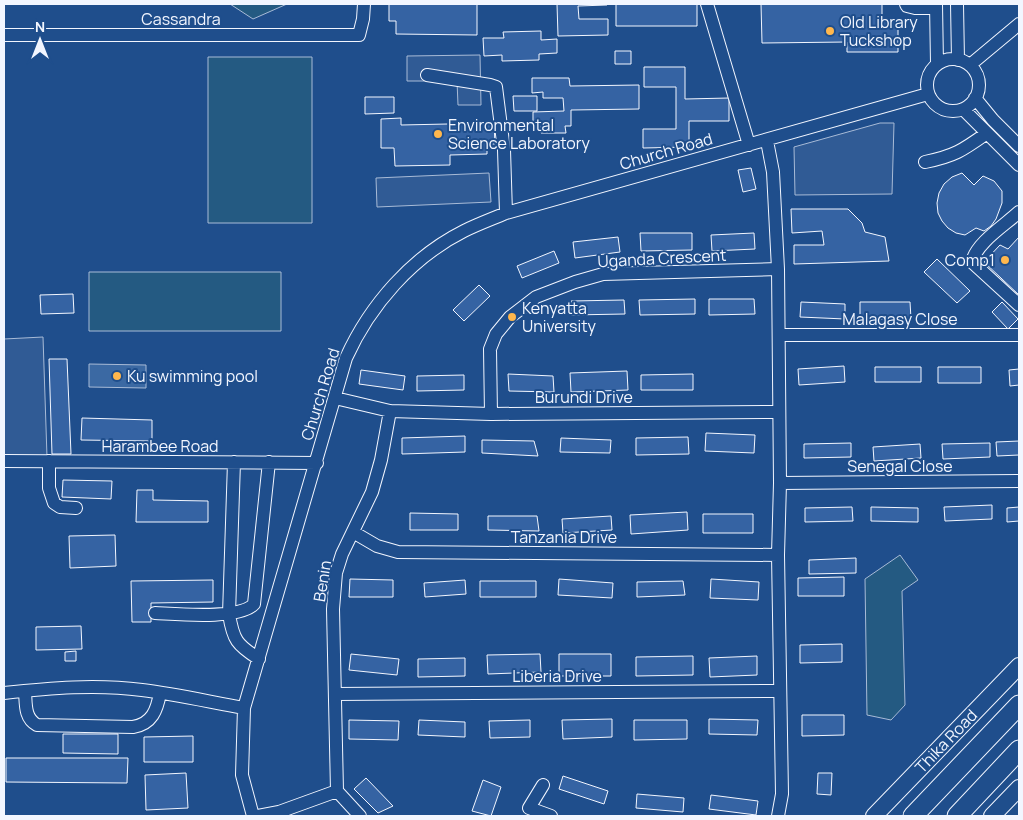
<svg xmlns="http://www.w3.org/2000/svg" width="1023" height="820" viewBox="0 0 1023 820" font-family="Manrope,sans-serif">
  <style>
    .green { fill: #245a82; stroke: #a8bbd7 }
    .parking { fill: #305b95; stroke: #a8bbd7 }
    .water { fill: #3b69a3; stroke: #a8bbd7 }
    .building { fill: #3563a3; stroke: #f2f6ff }
    .lines { fill: none; stroke-linecap: round; stroke-linejoin: round }
    .minor-casing { stroke: #f2f6ff; stroke-width: 14 }
    .major-casing { stroke: #f2f6ff; stroke-width: 18 }
    .highway-casing { stroke: #f2f6ff; stroke-width: 21 }
    .minor { stroke: #1f4e8c; stroke-width: 12 }
    .major { stroke: #1f4e8c; stroke-width: 16 }
    .highway { stroke: #1f4e8c; stroke-width: 19 }
    .poi-dot { fill: #ffb74d; stroke: #1f4e8c; stroke-width: 2 }
    .labels { text-anchor: middle; dominant-baseline: central; stroke-width: 4; stroke-linejoin: round; paint-order: stroke }
    .street-label { font-size: 16px; fill: #f2f6ff; stroke: #1f4e8c }
    .poi-label { font-size: 16px; fill: #f2f6ff; stroke: #1f4e8c; text-anchor: start }
  </style>
  <rect width="100%" height="100%" fill="#1f4e8c"/>
  <path class="green" d="M230 4H287L253 19Z
    M208 57H312V223H208Z
    M89 272H281V331H89Z
    M900 555 918 580 902 591 905 705 891 720 867 715 865 579Z"/>
  <path class="parking" d="M480 55 481 105H458L457 81H407V56Z
    M880 123H894L892 194 795 195 794 147Z
    M489 173 491 202 377 207 376 178Z
    M43 337 47 457 4 458V339Z"/>
  <path class="water" d="M89 364 146 365V388L89 387Z"/>
  <path class="building" d="M389 4H477V35L396 34V21H389Z
    M557 4H607V5L578 6 579 19H608V35L558 36Z
    M616 4H697V26H616Z
    M761 4H882V20H898V52H847V42L762 43Z
    M541 31V40L557 39V53L539 54V60L502 61V55L484 56 483 38H504L503 32Z
    M615 51H631V64H615Z
    M644 67H685V99L729 98V121H689V147L643 148V129H676V87H644Z
    M532 78H569L570 86 639 85V109L571 110V126H565L566 133H541V127H533V112L564 111 563 98H543V92L532 93Z
    M513 96H537V111H514Z
    M365 97H394V113L365 114Z
    M401 118V125L494 123 495 144H487V154L450 155V165L395 166 394 148H381V119Z
    M751 168 756 189 743 192 738 170Z
    M962 173 974 185 983 176 994 181 1002 191V203L996 219 991 226 984 231 976 228 965 235 956 233 948 228 942 221 938 213 937 203 939 193 944 184 952 177Z
    M791 209H848L862 223 865 232 885 237 889 261 794 264V245H824L822 231 792 233Z
    M640 233H692V250L641 251Z
    M754 233 755 249 712 251 711 235Z
    M618 237 620 252 575 258 573 242Z
    M1019 237V295L984 262 1000 245 1008 249Z
    M554 251 559 263 522 278 517 266Z
    M937 259 970 291 957 303 924 272Z
    M479 285 490 296 464 321 453 310Z
    M73 294 74 313 41 314 40 295Z
    M695 299V314L640 315 639 300Z
    M709 299H754L755 314 709 315Z
    M624 300 625 314 571 315V301Z
    M801 302 845 304V319L800 317Z
    M860 302H910L911 319H860Z
    M1002 302 1018 319 1008 329 992 312Z
    M49 359H67L71 454H52Z
    M844 366 845 382 799 385 798 369Z
    M875 367H921V382H875Z
    M938 367H981V383H938Z
    M1019 369V385L1010 386 1009 370Z
    M361 370 405 376 403 390 359 384Z
    M627 371 628 390 571 392 570 373Z
    M508 374 553 376 554 392 509 391Z
    M693 374V390H641V375Z
    M464 375V390L417 391V376Z
    M82 418 152 420V441L81 440Z
    M706 433 755 435 754 453 705 451Z
    M465 436V452L402 454V438Z
    M688 437 689 454 636 455V438Z
    M561 438 611 440 610 453 560 452Z
    M482 440 534 441 538 456 482 453Z
    M1019 441V455L997 456 996 442Z
    M851 443V457L804 458V444Z
    M990 443V457L943 459 942 444Z
    M920 444 921 458 874 461 873 447Z
    M63 480 112 481 111 499 62 497Z
    M137 490H153V500L208 501V522H136Z
    M992 505V519L945 521 944 507Z
    M852 507 853 521 805 522V508Z
    M871 507 918 508V522L871 521Z
    M1019 507V521L1007 522V508Z
    M687 512 688 530 631 534 630 515Z
    M410 513 458 514V530H410Z
    M703 514H753V533H703Z
    M488 516H537L539 531 488 530Z
    M611 516 612 530 563 533 562 519Z
    M115 535 116 566 70 568 69 536Z
    M856 558V573L809 574V560Z
    M844 577V596H798V578Z
    M350 579 393 580V597H349Z
    M559 579 613 583 612 598 558 595Z
    M711 579 759 582 758 600 710 598Z
    M213 580V602L151 603V622H132L131 581Z
    M465 580 466 594 425 597 424 583Z
    M480 581H536V597H480Z
    M683 581 685 595 637 597V582Z
    M81 626 82 649 36 650V627Z
    M842 644V662L800 663V645Z
    M76 651V661H65V652Z
    M351 654 399 659 397 675 349 670Z
    M540 654 541 672 488 674 487 655Z
    M559 654H611V676H559Z
    M693 656V675L636 676V657Z
    M757 656V675L710 677 709 658Z
    M465 658V676L418 677V659Z
    M802 715H844V735L802 736Z
    M612 719V737L563 739 562 720Z
    M709 719 758 720 757 735 709 734Z
    M349 720 399 721 398 740 349 739Z
    M419 720 465 722V737L418 735Z
    M530 720V737L490 738 489 721Z
    M634 720H687V739L634 740Z
    M63 734H118V754L63 753Z
    M193 736V762H144V737Z
    M6 758H128L127 783 6 782Z
    M186 773 188 808 146 810 145 775Z
    M818 773H832L831 795 817 794Z
    M563 776 608 791 604 804 559 789Z
    M366 778 393 806 378 813 354 789Z
    M483 780 501 787 491 816 472 811Z
    M637 794 684 798 683 812 636 808Z
    M711 795 758 801 756 815 709 809Z"/>
  <g class="lines">
    <defs>
      <path id="minor" d="M707 4 749 145
        M906 4 907 6 915 8H936
        M936 4 937 64
        M957 4 958 60
        M4 35H359L363 19 364 4
        M927 85a26 26 0 1 1 52 0a26 26 0 1 1-52 0Z
        M970 65 1019 24
        M427 75 490 85 496 87 504 150 506 213
        M975 98 993 120 1019 146
        M963 109 1019 165
        M767 141 773 172 778 269 780 483 778 555 782 794 778 816
        M925 162C955 156 963 150 987 133
        M1019 212C1005 225 976 243 972 262L1019 305
        M780 335H1019
        M335 398 390 411 491 414 778 412
        M491 414 490 349 496 334 510 317 536 297 575 282 603 274 778 269
        M4 461 317 463
        M49 461V488L54 503 60 507 76 508
        M234 462 229 614C233 640 237 645 259 659
        M780 483 1019 481
        M353 532 377 546 398 552 778 555
        M155 613C177 614 240 620 254 604L269 462
        M25 691C26 703 24 718 37 725L133 727C152 724 157 710 160 693
        M4 693C50 688 96 684 142 690 176 694 210 702 244 708
        M335 694 780 691
        M543 785 529 808 551 816
        M337 791 333 609 336 573 342 554 372 492 381 460 390 411
        M337 791 360 816
        M253 816 242 775 244 708 346 358C370 305 412 257 464 231 478 224 492 219 506 213L928 94
        M258 816 279 812 337 791"/>
      <path id="major" d="M874 816 1019 666
        M992 816 1019 788"/>
      <path id="highway" d="M913 816 1019 705
        M957 816 1019 750"/>
    </defs>
    <use href="#minor" class="minor-casing"/>
    <use href="#major" class="major-casing"/>
    <use href="#highway" class="highway-casing"/>
    <use href="#minor" class="minor"/>
    <use href="#major" class="major"/>
    <use href="#highway" class="highway"/>
  </g>
  <g class="poi-dot">
    <circle cx="830" cy="31" r="5"/>
    <circle cx="438" cy="134" r="5"/>
    <circle cx="1005" cy="260" r="5"/>
    <circle cx="512" cy="317" r="5"/>
    <circle cx="117" cy="376" r="5"/>
  </g>
  <g class="labels">
    <g class="street-label">
      <text x="181" y="19">Cassandra</text>
      <text transform="translate(666 151) rotate(-16)">Church Road</text>
      <text transform="translate(662 258) rotate(-3)">Uganda Crescent</text>
      <text x="900" y="319">Malagasy Close</text>
      <text transform="translate(320 394) rotate(-73)">Church Road</text>
      <text x="584" y="397">Burundi Drive</text>
      <text x="160" y="446">Harambee Road</text>
      <text x="900" y="466">Senegal Close</text>
      <text x="564" y="537">Tanzania Drive</text>
      <text transform="translate(322 581) rotate(-81)">Benin</text>
      <text x="557" y="676">Liberia Drive</text>
      <text transform="translate(946 741) rotate(-46)">Thika Road</text>
    </g>
    <g class="poi-label">
      <text x="840" y="22">Old Library<tspan x="840" dy="18">Tuckshop</tspan></text>
      <text x="448" y="125">Environmental<tspan x="448" dy="18">Science Laboratory</tspan></text>
      <text x="995" y="260" text-anchor="end">Comp1</text>
      <text x="522" y="308">Kenyatta<tspan x="522" dy="18">University</tspan></text>
      <text x="127" y="376">Ku swimming pool</text>
    </g>
  </g>
  <rect width="1023" height="820" fill="none" stroke="#f2f6ff" stroke-width="10"/>
  <g transform="translate(40 40)" stroke="#1f4e8c" stroke-width="4" paint-order="stroke">
  <path d="M0-4L9 19L0 12L-9 19Z" fill="#f2f6ff"/>
  <text y="-8" font-size="14" font-weight="bold" text-anchor="middle" fill="#f2f6ff">N</text>
  </g>
</svg>
